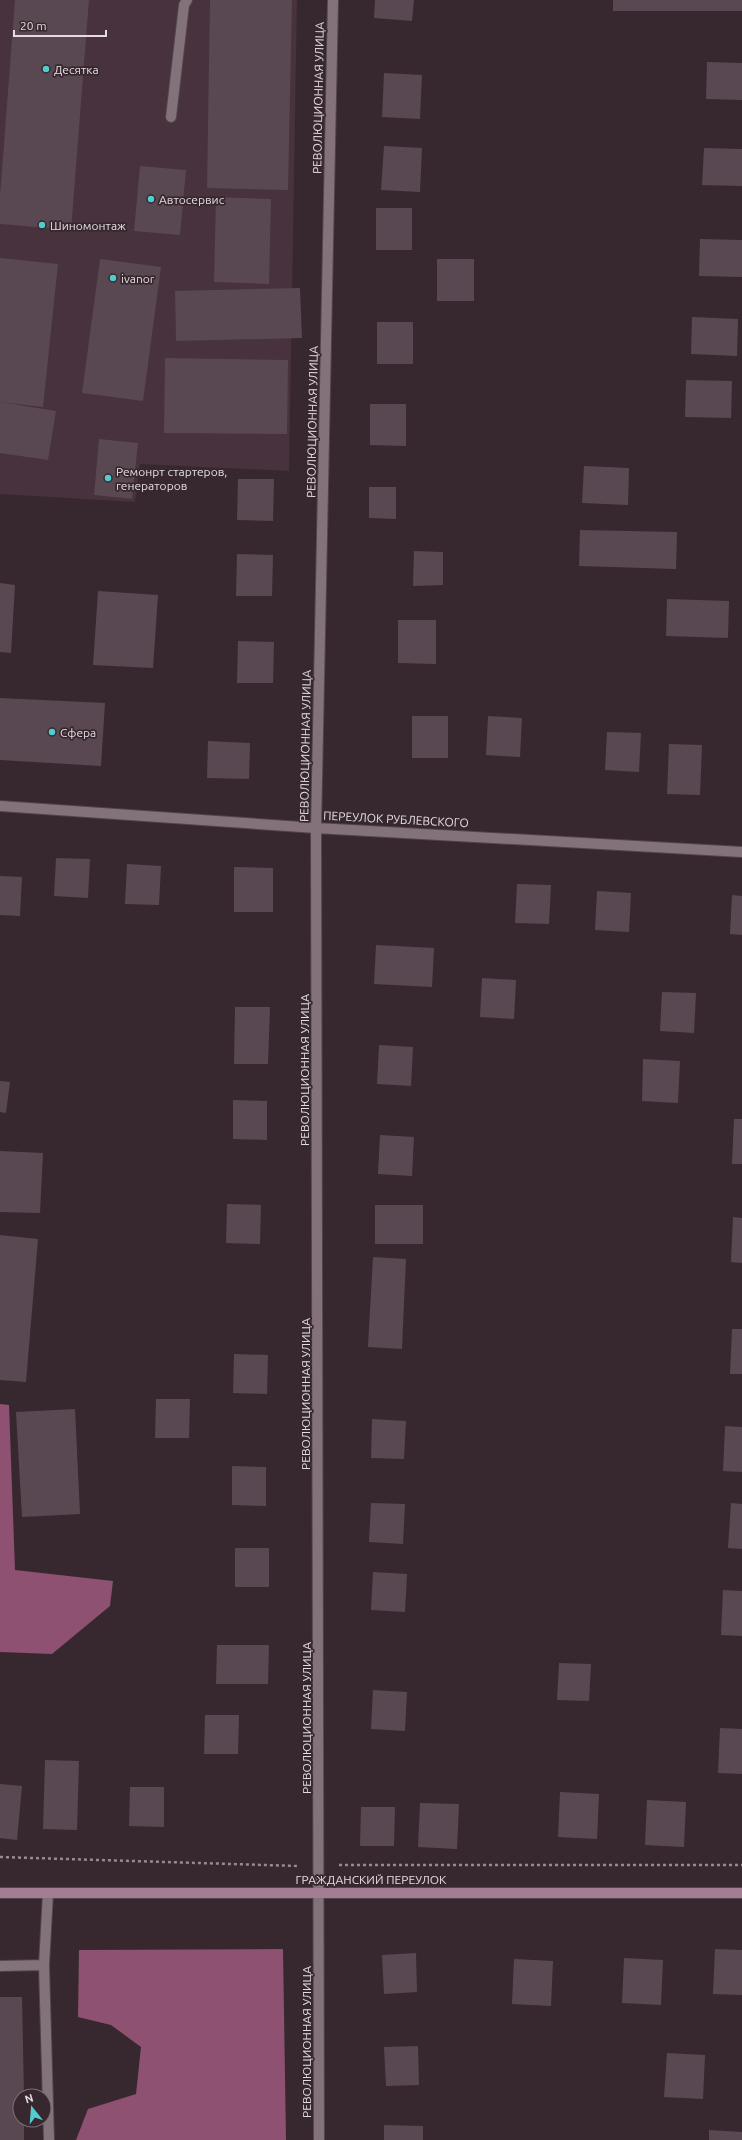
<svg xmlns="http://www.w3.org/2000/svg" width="742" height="2140" viewBox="0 0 742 2140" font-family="Ubuntu,sans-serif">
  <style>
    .built { fill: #47323d }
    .forest { fill: #8e5172 }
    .building { fill: #594851 }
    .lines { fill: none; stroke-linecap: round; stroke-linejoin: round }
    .lane-casing { stroke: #52454c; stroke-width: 12 }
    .street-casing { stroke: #52454c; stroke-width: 12 }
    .secondary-casing { stroke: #52454c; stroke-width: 12 }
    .path { stroke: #96898f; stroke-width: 2.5; stroke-dasharray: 3 3; stroke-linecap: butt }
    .lane { stroke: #84727b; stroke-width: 10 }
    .street { stroke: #84727b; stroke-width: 10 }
    .secondary { stroke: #a57d92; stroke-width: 10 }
    .poi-dot { fill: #52cdcf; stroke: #37282f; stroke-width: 1.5 }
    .labels { text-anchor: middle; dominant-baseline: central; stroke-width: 3.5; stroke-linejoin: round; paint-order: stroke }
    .poi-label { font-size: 12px; fill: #e5dbe0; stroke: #37282f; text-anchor: start }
    .street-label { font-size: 12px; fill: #e5dbe0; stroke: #37282f }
  </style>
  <rect width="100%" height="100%" fill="#37282f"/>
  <path class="built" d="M0 0H297L289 471 140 464 135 502 0 494Z"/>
  <path class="forest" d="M0 1404 9 1405 15 1570 113 1581 110 1606 52 1654 0 1652Z
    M283 1949 286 2140H76L88 2109 136 2094 141 2047 111 2025 78 2017 79 1950Z"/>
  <path class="building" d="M15 0H89L71 230 0 224V196Z
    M210 0H292L288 190 207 188Z
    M375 0H414L412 21 374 18Z
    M613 0H742V11H613Z
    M707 62 742 63V100L706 99Z
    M384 73 422 75 420 119 382 117Z
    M384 146 422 148 420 192 381 190Z
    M704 148 742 149V186L702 185Z
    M140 166 186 170 180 235 134 231Z
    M216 197 271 199 269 284 214 282Z
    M376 208H412V250H376Z
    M700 239 742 240V277L699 276Z
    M0 258 58 264 43 407 0 402Z
    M100 259 161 267 143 401 82 393Z
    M437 259H474V301H437Z
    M300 288 302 338 176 341 175 291Z
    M692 317 738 319 737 356 691 354Z
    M377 322H413V364H377Z
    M165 358 288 360 287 434 164 433Z
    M686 380 732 381 731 418 685 417Z
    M0 402 56 411 48 460 0 453Z
    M370 404H406V446L370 445Z
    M99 439 138 443 132 499 94 495Z
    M584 466 629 468 628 505 582 503Z
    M238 479H274L273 521 237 520Z
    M369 487H396V519L369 518Z
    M580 530 677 532 676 569 579 566Z
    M414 551 443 552V585L413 586Z
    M237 554 273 555 272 596H236Z
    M0 583 15 585 11 653 0 652Z
    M98 591 158 595 153 668 93 665Z
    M667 599 729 601 728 638 666 636Z
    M398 620H436V664L398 663Z
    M238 641 274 642 273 683H237Z
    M0 698 105 703 101 766 0 760Z
    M412 716H448V758H412Z
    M488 716 522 718 520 757 486 755Z
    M607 732 641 733 639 772 605 770Z
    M208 741 250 743 249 779 207 778Z
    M669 744 702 745 700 795 667 794Z
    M56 858 90 859 88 898 54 896Z
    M127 864 161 866 159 905 125 904Z
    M234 867 273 868V912H234Z
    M0 876 22 877 20 916 0 915Z
    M517 884 551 885 549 924 515 923Z
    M597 891 631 893 629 932 595 930Z
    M732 895 742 896V935L730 934Z
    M376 945 434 948 432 987 374 984Z
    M482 978 516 980 514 1019 480 1017Z
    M662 992 696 993 694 1033 660 1031Z
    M235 1007H270L268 1064H234Z
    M379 1045 413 1047 411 1086 377 1084Z
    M643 1059 680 1061 678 1103 642 1101Z
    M0 1081 10 1082 6 1113 0 1112Z
    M233 1100 267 1101V1140L233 1139Z
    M734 1119H742V1164H732Z
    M380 1135 414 1137 412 1176 378 1174Z
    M0 1151 43 1153 40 1213 0 1212Z
    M227 1204 261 1205 260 1244 226 1243Z
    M375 1205H423V1244H375Z
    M733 1217 742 1218V1263L731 1262Z
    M0 1235 38 1239 26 1382 0 1380Z
    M373 1257 406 1259 402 1349 368 1347Z
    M732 1329H742V1374H730Z
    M234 1354 268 1355 267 1394 233 1393Z
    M156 1399H190L189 1438H155Z
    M75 1409 80 1514 22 1517 16 1412Z
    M372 1419 406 1421 404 1459 371 1458Z
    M725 1426 742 1427V1472L723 1471Z
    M232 1466 266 1467V1506L232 1505Z
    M371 1503 405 1504 403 1544 369 1542Z
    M731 1503 742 1504V1549L728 1548Z
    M235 1548H269V1587H235Z
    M373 1572 407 1574 405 1612 371 1610Z
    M723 1590 742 1591V1636L721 1635Z
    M217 1645H269L268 1684H216Z
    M559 1663 591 1664 589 1701 557 1700Z
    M373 1690 407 1692 405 1731 371 1729Z
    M205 1715H239L238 1754H204Z
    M720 1728 742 1729V1774L718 1773Z
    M45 1760 79 1761 77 1830 43 1829Z
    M0 1784 22 1786 17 1840 0 1838Z
    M130 1787H164V1827L129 1826Z
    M560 1792 599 1794 597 1839 558 1837Z
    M647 1800 686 1802 684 1847 645 1845Z
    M420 1803 459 1804 457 1849 418 1847Z
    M361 1807H395L394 1846H360Z
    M715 1949 742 1950V1995L713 1994Z
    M416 1953 417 1992 384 1994 382 1955Z
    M624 1958 663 1960 661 2005 622 2003Z
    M514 1959 553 1961 551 2006 512 2004Z
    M0 1997H22L24 2096H20V2120H24V2140H0Z
    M418 2046 419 2085 386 2086 384 2047Z
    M667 2053 705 2055 703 2099 664 2097Z
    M384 2125 423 2126V2140H384Z
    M709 2130 742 2132V2140H709Z"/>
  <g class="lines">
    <defs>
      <path id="lane" d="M171 117 184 5 187 0
        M48 1893 44 1965 49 2140
        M0 1966 44 1965"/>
      <path id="street" d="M0 806 316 828 742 852
        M319 2140 316 828 333 0"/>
      <path id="secondary" d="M0 1893H742"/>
    </defs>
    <use href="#lane" class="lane-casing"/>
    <use href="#street" class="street-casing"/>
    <use href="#secondary" class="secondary-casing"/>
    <path class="path" d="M0 1857 298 1866
      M339 1865H742"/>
    <use href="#lane" class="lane"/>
    <use href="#street" class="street"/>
    <use href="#secondary" class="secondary"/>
  </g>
  <g class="poi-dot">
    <circle cx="46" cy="69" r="4"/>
    <circle cx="151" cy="199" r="4"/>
    <circle cx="42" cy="225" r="4"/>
    <circle cx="113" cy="278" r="4"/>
    <circle cx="108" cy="478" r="4"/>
    <circle cx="52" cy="732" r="4"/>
  </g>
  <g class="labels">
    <g class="poi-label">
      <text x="54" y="69">Десятка</text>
      <text x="159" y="199">Автосервис</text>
      <text x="50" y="225">Шиномонтаж</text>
      <text x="121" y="278">ivanor</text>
      <text x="116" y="471">Ремонрт стартеров,<tspan x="116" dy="14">генераторов</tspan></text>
      <text x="60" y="732">Сфера</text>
    </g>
    <g class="street-label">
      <text transform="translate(318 98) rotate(-89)">РЕВОЛЮЦИОННАЯ УЛИЦА</text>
      <text transform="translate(312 422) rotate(-89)">РЕВОЛЮЦИОННАЯ УЛИЦА</text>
      <text transform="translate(305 746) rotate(-89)">РЕВОЛЮЦИОННАЯ УЛИЦА</text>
      <text transform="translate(396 819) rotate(3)">ПЕРЕУЛОК РУБЛЕВСКОГО</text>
      <text transform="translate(304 1070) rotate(-90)">РЕВОЛЮЦИОННАЯ УЛИЦА</text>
      <text transform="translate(305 1394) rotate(-90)">РЕВОЛЮЦИОННАЯ УЛИЦА</text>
      <text transform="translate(306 1718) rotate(-90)">РЕВОЛЮЦИОННАЯ УЛИЦА</text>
      <text x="371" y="1879">ГРАЖДАНСКИЙ ПЕРЕУЛОК</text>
      <text transform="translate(306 2042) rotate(-90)">РЕВОЛЮЦИОННАЯ УЛИЦА</text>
    </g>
  </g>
  <g transform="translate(32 2108) rotate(343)"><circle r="19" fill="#37282f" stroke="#7d7076"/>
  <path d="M0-3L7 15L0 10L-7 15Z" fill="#52cdcf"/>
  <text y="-6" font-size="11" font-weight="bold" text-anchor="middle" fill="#e5dbe0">N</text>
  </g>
  <path d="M14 30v6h92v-6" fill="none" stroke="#e5dbe0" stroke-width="2"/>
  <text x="20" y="30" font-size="12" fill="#e5dbe0" stroke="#37282f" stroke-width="3" paint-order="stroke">20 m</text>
</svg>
